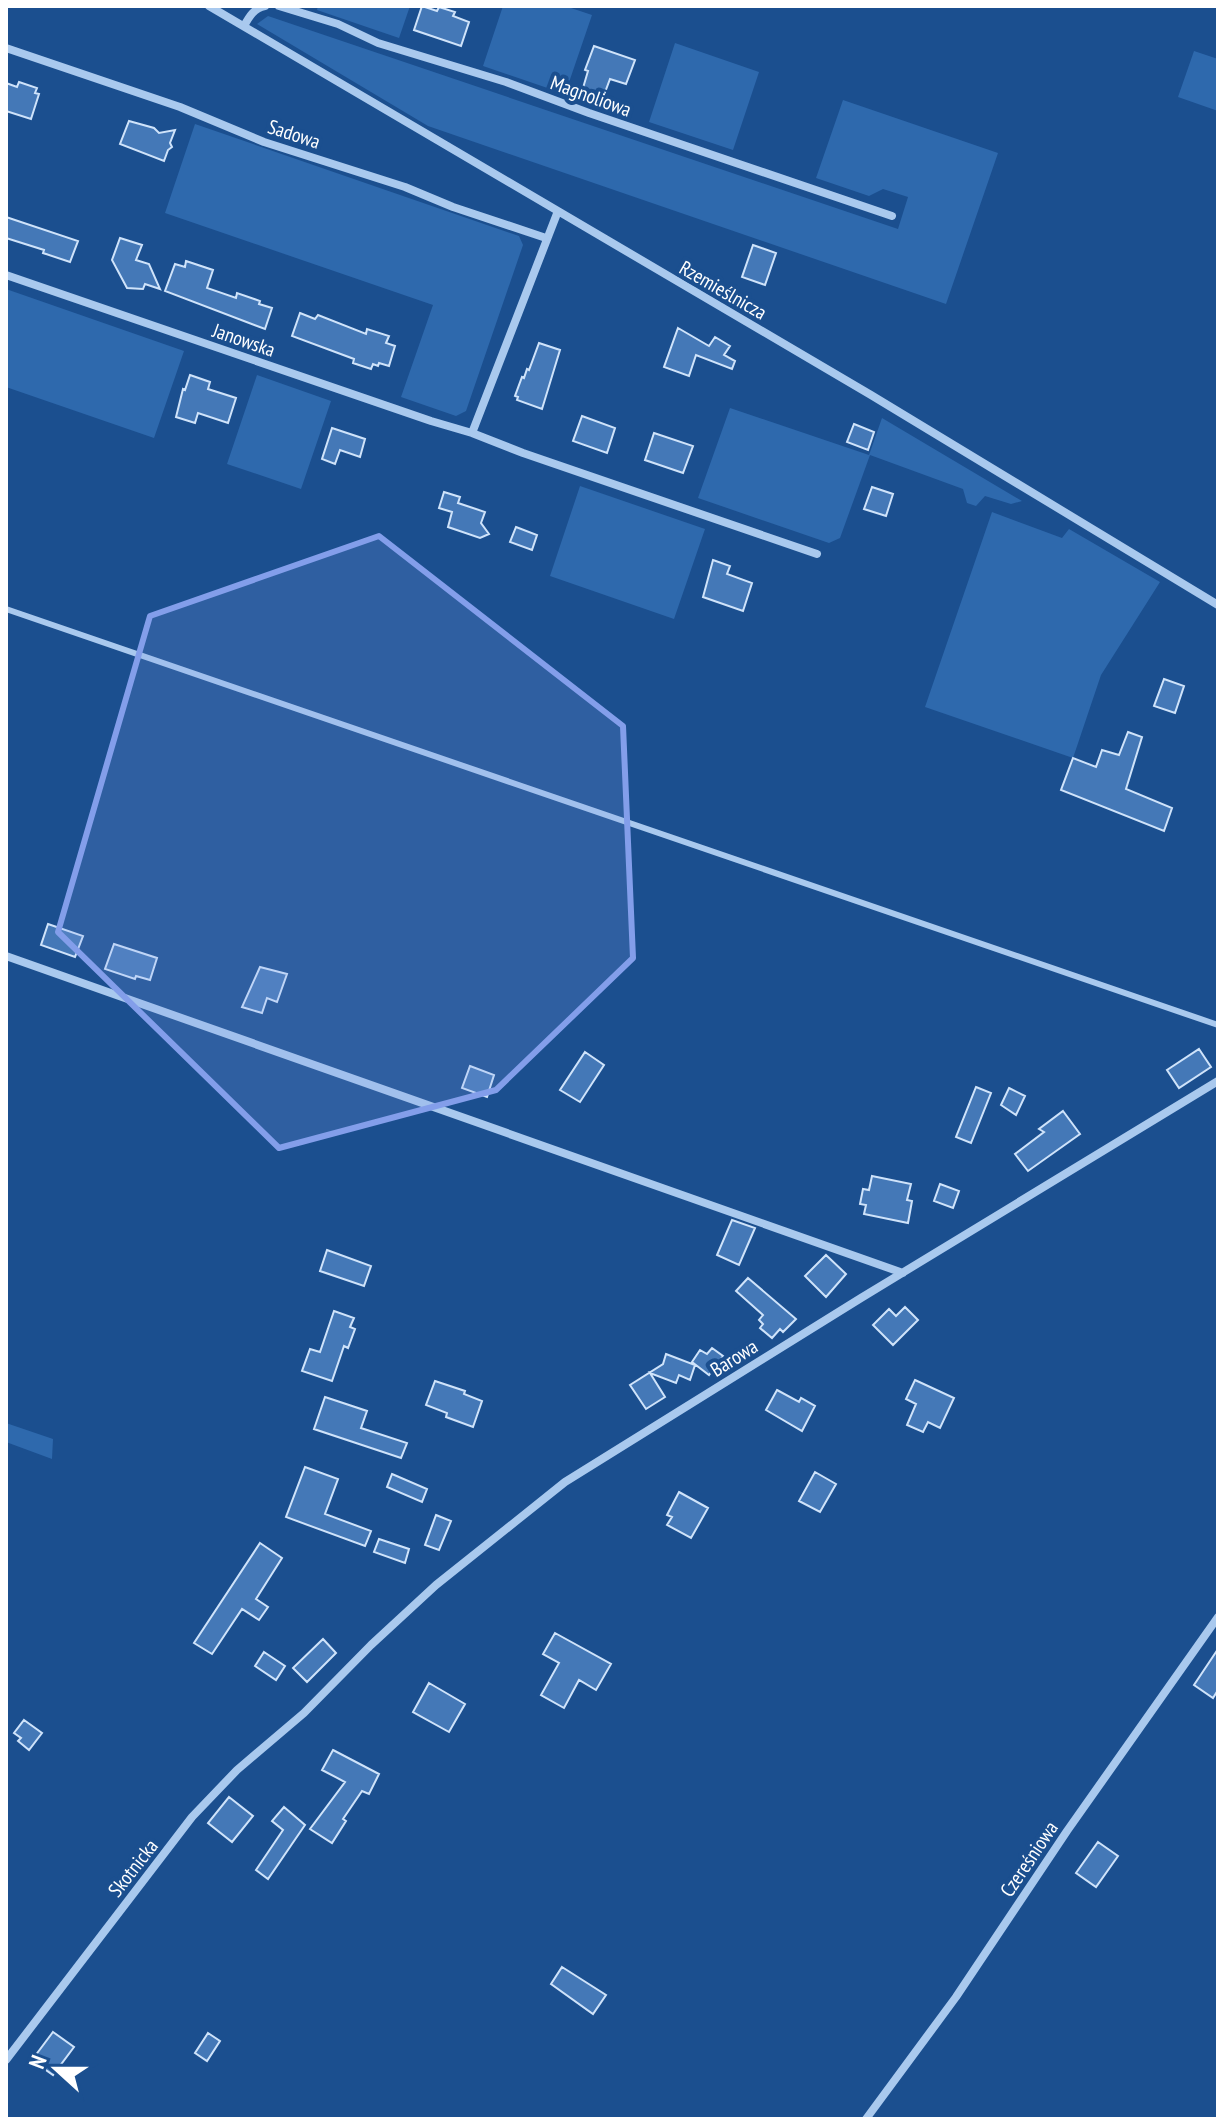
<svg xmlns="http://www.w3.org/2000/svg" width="1224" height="2125" viewBox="0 0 1224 2125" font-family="'PT Sans Narrow',sans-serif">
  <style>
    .green { fill: #2e69ad }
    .building { fill: #4478b7; stroke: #cfe3fa; stroke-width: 2 }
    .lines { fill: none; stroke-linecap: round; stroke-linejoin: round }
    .lane { stroke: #a9c9ee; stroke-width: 6 }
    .street { stroke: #a9c9ee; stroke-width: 8 }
    .marked { fill: #839eea; fill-opacity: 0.2; stroke: #839eea; stroke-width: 6; stroke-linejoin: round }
    .labels { text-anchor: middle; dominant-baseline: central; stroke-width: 8; stroke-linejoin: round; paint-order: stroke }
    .street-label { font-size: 20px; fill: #fff; stroke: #1b4f8f }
  </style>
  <rect width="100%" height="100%" fill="#1b4f8f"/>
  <path class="green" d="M318 6H410L399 38 317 10Z
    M503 6H565L592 15 565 94 483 66Z
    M268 16 898 229 908 197 883 189 869 196 816 178 843 100 998 153 946 304 428 126 257 24Z
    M675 43 759 72 733 150 649 122Z
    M1194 51 1218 59V111L1178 97Z
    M195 124 519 236 523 245 466 411 456 416 401 397 433 305 165 213Z
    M6 289 184 351 154 438 6 387Z
    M257 375 331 401 301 489 227 464Z
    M730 408 869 455 882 418 1022 501 1011 504 985 496 976 506 967 503 963 489 870 455 840 538 829 543 698 498Z
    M580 486 705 529 674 619 550 576Z
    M992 512 1062 538 1069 529 1160 582 1101 675 1073 758 925 707Z
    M6 1423 53 1439 52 1459 6 1442Z"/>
  <path class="building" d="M422 6 437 11 439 7 455 12 453 16 469 22 461 46 414 30Z
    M594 46 635 60 626 84 610 79 604 95 583 88 588 71 585 70Z
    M19 82 37 88 35 93 39 94 31 119 6 111V83L17 87Z
    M129 121 154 128 159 133 175 130 170 143 172 147 168 150 164 161 120 144Z
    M6 217 78 241 70 262 43 253 44 250 6 238Z
    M120 238 142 245 136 260 149 264 160 289 145 284 143 289 127 288 112 260Z
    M753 245 776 253 765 285 742 277Z
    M186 261 213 270 207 288 236 298 237 293 260 301 259 304 272 308 265 329 165 291 175 264 185 267Z
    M300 313 315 319 318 315 366 334 367 329 389 336 386 343 395 346 389 366 379 363 378 366 373 364 371 369 353 363 354 359 292 336Z
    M678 328 709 346 715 337 730 346 724 355 735 361 732 369 696 355 689 376 664 367Z
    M539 343 560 350 542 409 517 400 518 397 515 396 522 377 524 378 527 369 529 370Z
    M190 375 210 382 208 389 236 398 228 423 198 413 195 423 176 417 183 389 185 390Z
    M582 416 615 428 607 453 573 441Z
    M854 424 874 432 868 450 847 442Z
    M332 428 365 439 360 457 340 450 335 464 322 459Z
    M654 433 693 446 683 473 645 460Z
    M872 487 893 494 886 516 864 509Z
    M444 492 460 497 458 503 485 512 481 523 489 534 480 538 448 527 452 512 439 508Z
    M516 527 537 535 532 550 510 542Z
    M713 560 730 566 727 574 752 583 743 611 703 597Z
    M1164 679 1184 686 1175 713 1154 706Z
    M1128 732 1142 737 1126 789 1172 808 1164 831 1061 790 1073 758 1096 767 1102 750 1119 755Z
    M48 924 83 936 75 957 41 945Z
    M114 944 157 958 150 980 136 976 135 979 105 969Z
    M260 967 287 974 277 1002 267 998 262 1013 242 1007Z
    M1199 1049 1211 1067 1179 1088 1167 1070Z
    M585 1052 604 1065 580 1102 560 1090Z
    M470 1066 494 1075 487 1097 462 1088Z
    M976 1087 991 1093 971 1143 956 1137Z
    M1009 1088 1025 1096 1016 1115 1001 1105Z
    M1063 1111 1080 1134 1028 1171 1015 1154 1044 1132 1039 1129Z
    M872 1176 911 1184 907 1200 912 1201 908 1223 864 1214 866 1205 860 1204 863 1189 869 1190Z
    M940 1184 959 1191 953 1208 934 1201Z
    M732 1220 755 1228 739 1265 717 1255Z
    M327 1250 371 1266 364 1286 320 1271Z
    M826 1255 846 1274 826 1297 805 1276Z
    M748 1278 796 1319 783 1332 780 1329 772 1338 760 1328 763 1324 759 1320 763 1315 736 1291Z
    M905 1307 918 1320 893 1345 873 1325 889 1309 896 1316Z
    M334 1311 354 1318 350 1327 355 1329 348 1348 344 1346 332 1381 302 1371 310 1349 320 1352Z
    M712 1348 723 1356 709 1375 692 1362 700 1350 707 1354Z
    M666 1354 695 1365 690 1380 679 1375 676 1383 650 1373 665 1397 646 1409 630 1385 663 1364Z
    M915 1380 954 1398 940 1428 928 1422 923 1432 907 1425 916 1404 906 1399Z
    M435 1381 465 1391 464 1394 482 1401 473 1427 446 1417 447 1413 426 1405Z
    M777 1390 799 1402 801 1398 815 1406 802 1431 766 1410Z
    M325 1397 367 1411 361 1428 407 1443 401 1458 314 1429Z
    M305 1467 338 1479 325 1514 371 1531 365 1546 286 1517Z
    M815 1472 836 1484 820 1512 799 1501Z
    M392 1474 427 1489 422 1502 387 1487Z
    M679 1492 708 1508 691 1538 667 1525 672 1517 667 1515Z
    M436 1515 451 1521 439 1550 425 1545Z
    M379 1539 409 1549 405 1563 374 1552Z
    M260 1543 282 1558 256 1599 268 1607 259 1620 242 1609 212 1654 194 1643Z
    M555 1633 611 1664 596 1690 579 1680 564 1708 541 1695 559 1663 543 1654Z
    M323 1639 336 1653 307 1682 293 1668Z
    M1218 1649V1690L1213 1698 1194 1685Z
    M264 1652 285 1666 276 1680 255 1666Z
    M429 1683 465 1704 449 1732 413 1712Z
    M24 1720 42 1733 29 1750 18 1741 21 1738 14 1733Z
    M333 1750 379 1774 369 1794 362 1791 343 1819 346 1821 332 1843 310 1829 345 1782 322 1770Z
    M229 1797 253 1816 232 1842 208 1823Z
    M284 1807 305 1825 268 1879 256 1870 283 1830 272 1821Z
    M1098 1842 1118 1856 1096 1887 1076 1873Z
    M562 1967 606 1995 593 2014 551 1984Z
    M53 2032 74 2047 53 2075 32 2060Z
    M208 2033 220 2041 207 2061 195 2053Z"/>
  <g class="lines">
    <path class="lane" d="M6 609 1218 1025"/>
    <path class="street" d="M209 6 871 395 1218 605
      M279 6 338 24 378 43 506 82 589 113 892 216
      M244 26C249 17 254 8 265 6
      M6 48 180 107 264 142 405 187 453 207 546 238
      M6 275 431 421 472 433 523 453 817 554
      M472 433 558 211
      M6 956 903 1273
      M6 2060 192 1817 237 1770 304 1713 371 1645 436 1585 565 1482 861 1298 1218 1081
      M866 2119 956 1997 1067 1831 1218 1617"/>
  </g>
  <path class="marked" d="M379 536 623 726 633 958 496 1090 279 1148 58 932 150 616Z"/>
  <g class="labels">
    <g class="street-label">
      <text transform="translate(591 96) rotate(20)">Magnoliowa</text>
      <text transform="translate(294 134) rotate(18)">Sadowa</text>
      <text transform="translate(723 290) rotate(30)">Rzemieślnicza</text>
      <text transform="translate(244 340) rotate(19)">Janowska</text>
      <text transform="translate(734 1358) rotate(-32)">Barowa</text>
      <text transform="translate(1029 1859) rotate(-56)">Czereśniowa</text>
      <text transform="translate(133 1868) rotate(-52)">Skotnicka</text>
    </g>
  </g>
  <rect width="1224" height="2125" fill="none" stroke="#ffffff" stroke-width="16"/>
  <g transform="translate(56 2069) rotate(291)" stroke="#1b4f8f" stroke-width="6" paint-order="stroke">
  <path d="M0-6L14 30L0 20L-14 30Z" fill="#ffffff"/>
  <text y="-12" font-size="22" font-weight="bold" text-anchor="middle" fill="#ffffff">N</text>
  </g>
</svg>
